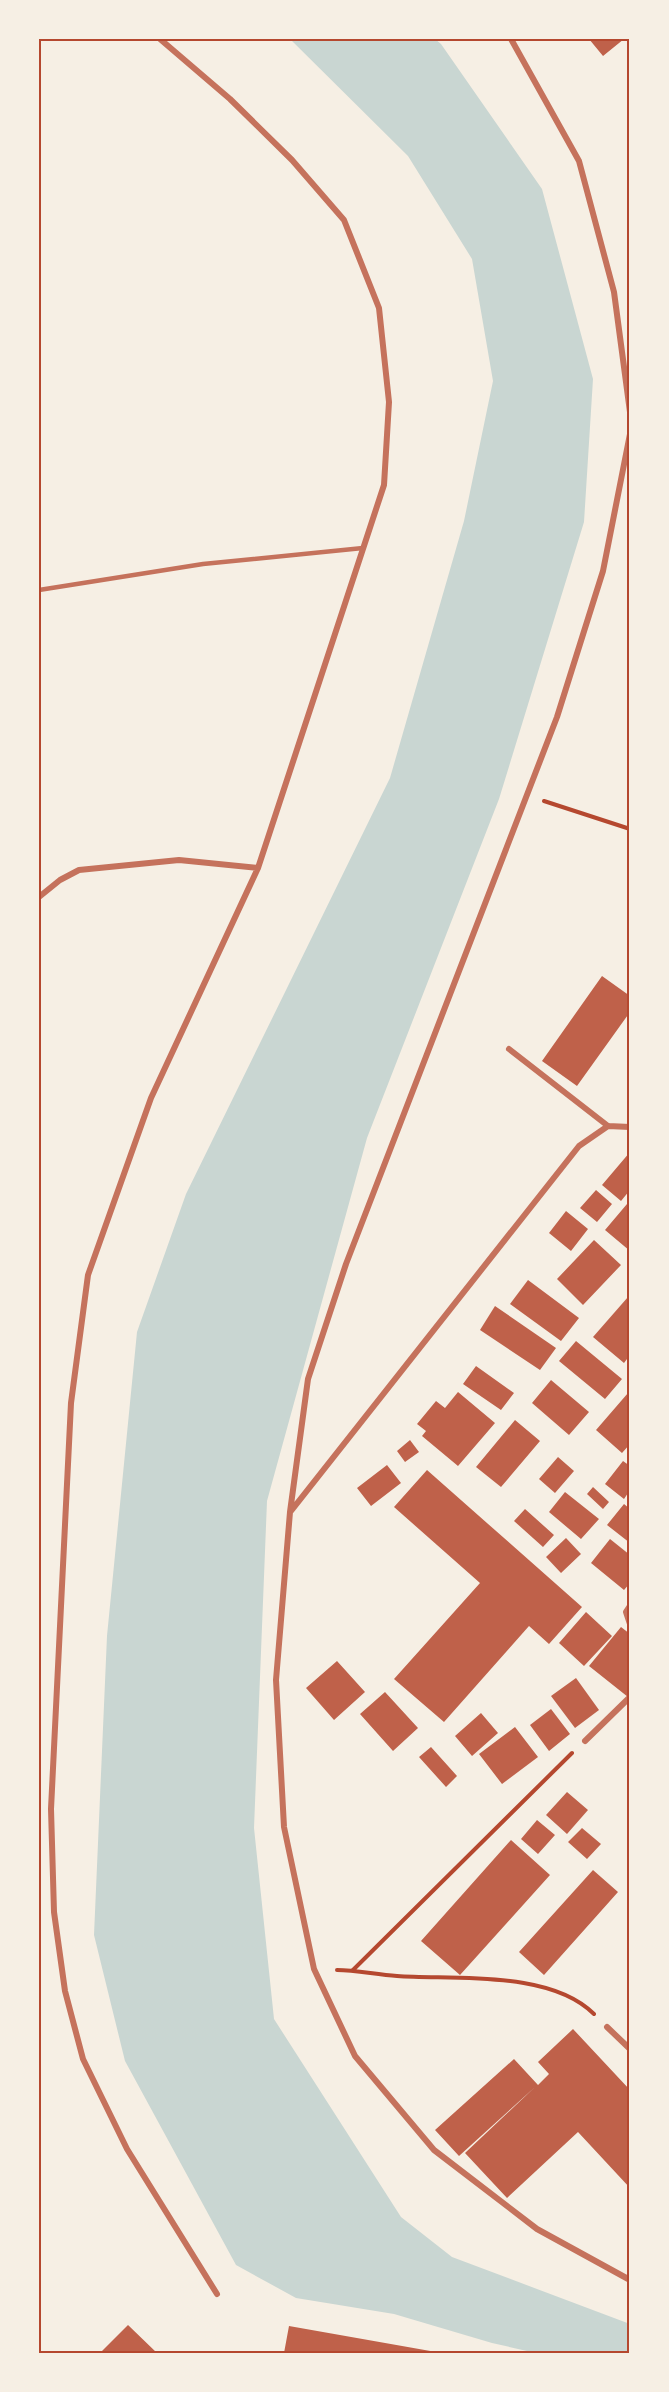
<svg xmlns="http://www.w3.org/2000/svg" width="669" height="2392" viewBox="0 0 669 2392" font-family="'PT Sans',sans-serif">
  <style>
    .water { fill: #c9d6d2 }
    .building { fill: #bf614a }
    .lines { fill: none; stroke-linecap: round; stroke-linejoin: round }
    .path { stroke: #b5482f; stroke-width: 4 }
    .service { stroke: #c5725c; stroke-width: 4.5 }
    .minor { stroke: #c5725c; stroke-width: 6 }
    .neatline { fill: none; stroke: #b5482f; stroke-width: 2 }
  </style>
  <rect width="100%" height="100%" fill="#f6efe4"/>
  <path class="water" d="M290 39H435L441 44 542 189 593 379 584 522 499 799 367 1138 267 1501 254 1828 274 2019 401 2217 452 2257 630 2324V2353H536L492 2343 394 2314 296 2298 236 2265 125 2061 94 1935 107 1636 137 1332 186 1194 390 778 464 521 493 381 472 259 408 156Z"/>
  <path class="building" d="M589 39H624L603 56Z
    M602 976 630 996V1012L577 1086 542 1061Z
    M630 1152V1190L621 1201 602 1185Z
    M596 1190 612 1204 597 1222 580 1208Z
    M627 1204 630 1206V1251L605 1230Z
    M566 1211 588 1229 571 1251 549 1233Z
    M594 1240 621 1265 583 1305 557 1279Z
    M528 1280 579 1318 561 1341 510 1304Z
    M628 1297 630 1298V1355L624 1363 593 1337Z
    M495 1306 556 1348 540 1370 480 1330Z
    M576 1341 622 1379 605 1399 559 1361Z
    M476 1366 514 1393 501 1410 463 1384Z
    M551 1380 589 1412 569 1435 532 1403Z
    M458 1392 495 1423 458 1466 422 1436 426 1431 417 1424 436 1401 445 1408Z
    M628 1393 630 1395V1444L622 1453 596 1430Z
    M515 1420 540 1441 501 1487 476 1467Z
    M410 1440 419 1452 405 1462 397 1451Z
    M558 1457 574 1471 555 1493 539 1479Z
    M623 1461 630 1466V1490L624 1499 605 1484Z
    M387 1465 401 1483 371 1506 357 1488Z
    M427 1470 582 1607 549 1644 529 1626 444 1722 394 1679 480 1583 394 1507Z
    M593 1487 609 1502 603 1509 587 1494Z
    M565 1492 599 1519 581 1539 549 1512Z
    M624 1504 630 1509V1543L607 1525Z
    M525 1509 554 1535 543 1547 514 1521Z
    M566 1538 581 1554 561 1573 546 1557Z
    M610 1539 630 1555V1583L624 1590 591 1563Z
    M586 1612 612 1636 584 1666 559 1643Z
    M621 1627 630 1634V1695L628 1697 589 1666Z
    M337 1661 365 1692 334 1720 306 1688Z
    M576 1678 599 1710 575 1728 551 1696Z
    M385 1692 418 1728 393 1751 360 1714Z
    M551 1709 570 1734 549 1751 530 1725Z
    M481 1713 498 1733 472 1756 455 1736Z
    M515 1727 538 1757 502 1784 479 1754Z
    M431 1747 457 1776 446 1787 419 1757Z
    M567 1792 588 1810 567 1834 546 1815Z
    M537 1820 555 1835 538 1854 521 1839Z
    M582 1828 601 1844 587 1859 568 1842Z
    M511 1840 550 1875 460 1975 421 1941Z
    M593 1870 618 1892 544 1975 519 1952Z
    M573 2029 630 2090V2188L578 2132 507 2198 465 2153 535 2087 459 2156 435 2130 514 2059 538 2085 549 2074 538 2062Z
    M128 2325 157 2353H100Z
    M289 2326 436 2352V2353H284Z"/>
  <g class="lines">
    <path class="path" d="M544 801 630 829
      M337 1970C357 1970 377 1975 397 1976 456 1980 550 1970 594 2014
      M353 1970 572 1753"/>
    <path class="service" d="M39 590 203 564 363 548"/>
    <path class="minor" d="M160 39 230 99 292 160 344 220 379 308 389 402 384 485 258 868 151 1098 88 1275 71 1403 51 1809 54 1912 65 1991 83 2059 127 2149 217 2294
      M511 39 579 161 614 292 630 412
      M630 434 603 571 557 717 346 1264 308 1379 290 1512 276 1680 284 1827 314 1969 355 2056 434 2150 537 2229 630 2280
      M39 897 60 880 79 870 179 860 258 868
      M509 1049 608 1126 630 1127
      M291 1511 579 1146 608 1126
      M630 1606 626 1612 630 1624
      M585 1741 630 1697
      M607 2027 630 2049"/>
  </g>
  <rect width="669" height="2392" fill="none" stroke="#f6efe4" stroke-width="81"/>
  <rect x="40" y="40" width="588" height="2312" class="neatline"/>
</svg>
